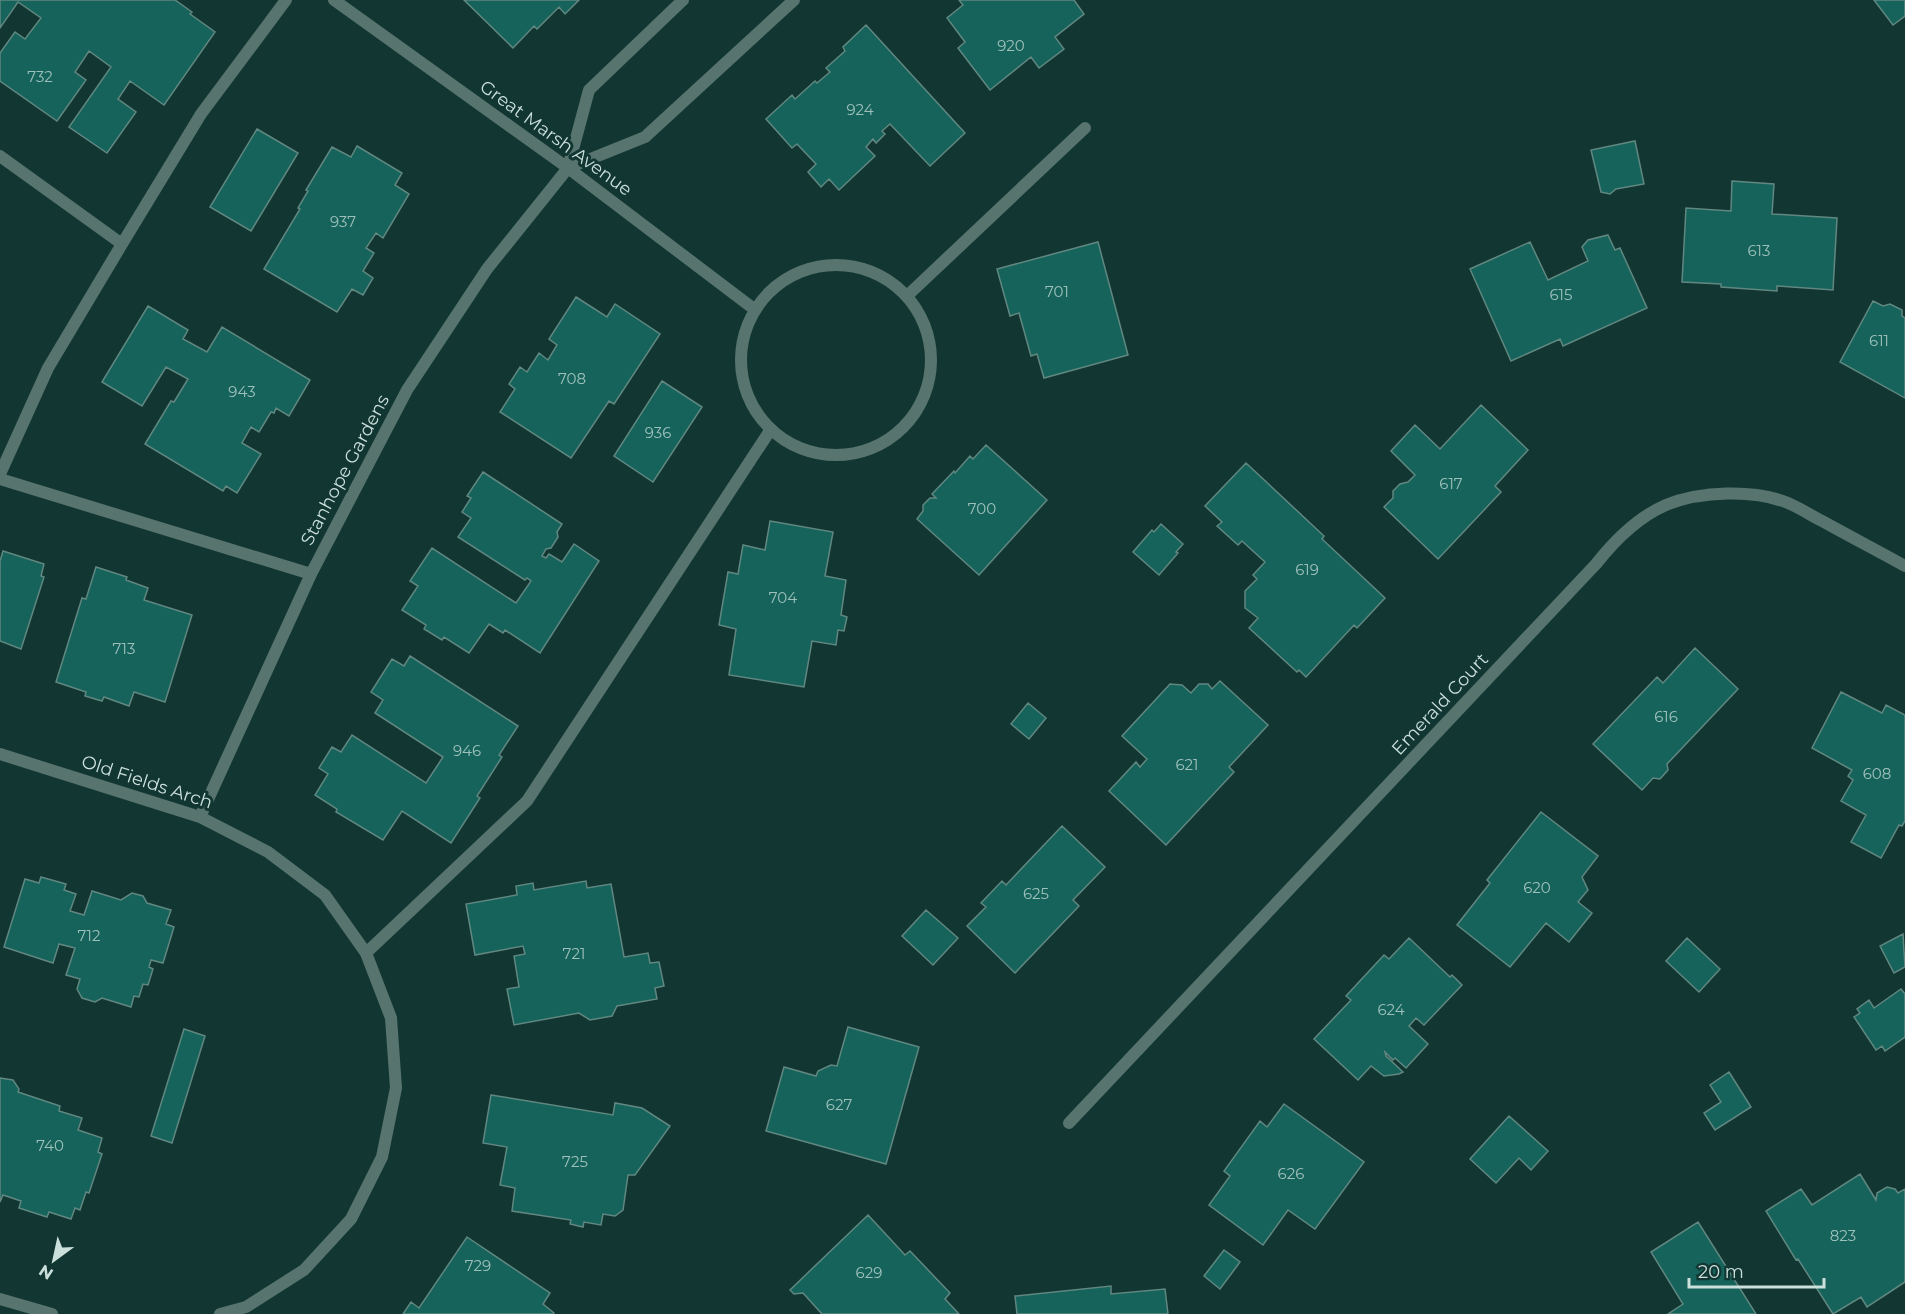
<svg xmlns="http://www.w3.org/2000/svg" width="1905" height="1314" viewBox="0 0 1905 1314" font-family="Montserrat,sans-serif">
  <style>
    .building { fill: #15635b; stroke: #618781; stroke-width: 1.5 }
    .lines { fill: none; stroke-linecap: round; stroke-linejoin: round }
    .service { stroke: #58746f; stroke-width: 12 }
    .minor { stroke: #58746f; stroke-width: 12 }
    .labels { text-anchor: middle; dominant-baseline: central; stroke-width: 6; stroke-linejoin: round; paint-order: stroke }
    .number-label { font-size: 15px; fill: #9ec0bb }
    .street-label { font-size: 18px; fill: #cbdfdb; stroke: #123732 }
  </style>
  <rect width="100%" height="100%" fill="#123732"/>
  <path class="building" d="M0 0H175L192 12 190 14 215 32 164 105 130 81 118 99 136 112 107 153 69 127 111 67 89 51 75 72 86 80 57 121 0 81V53L15 32 25 39 41 18 18 2 0 28Z
    M464 0H579L565 14 559 7 537 29 534 26 513 48Z
    M959 0H1074L1084 14 1055 37 1064 49 1039 68 1031 57 990 90 958 48 965 42 947 18 963 5Z
    M1874 0H1905V16L1893 25Z
    M866 25 965 133 930 166 890 124 882 131 885 134 876 143 873 139 866 147 875 156 839 190 829 179 821 187 808 172 816 164 797 144 792 148 766 119 792 95 795 99 815 81 817 83 830 72 826 68 845 51 843 47Z
    M257 129 298 153 251 231 210 207Z
    M1635 141 1644 184 1616 189 1610 194 1601 192 1591 150Z
    M357 146 402 173 395 185 409 194 383 238 376 233 366 248 374 253 363 271 373 278 363 295 352 289 337 312 264 269 300 209 298 208 308 191 306 190 332 147 351 157Z
    M1732 181 1774 184 1772 214 1837 218 1833 290 1777 286V291L1721 287V284L1682 282 1686 208 1731 211Z
    M1608 235 1615 250 1620 248 1647 308 1563 346 1560 339 1511 361 1470 269 1530 242 1548 280 1588 261 1582 247 1588 240Z
    M1098 242 1128 355 1044 378 1037 354 1031 356 1019 313 1010 316 997 269Z
    M576 297 607 317 615 304 660 334 614 404 609 401 571 458 500 412 515 389 509 384 520 367 527 372 539 353 548 360 557 345 549 339Z
    M1873 301 1883 306 1890 304 1902 310V316L1905 318V398L1840 362Z
    M148 306 188 330 183 339 207 352 222 327 310 380 289 416 276 408 274 413 271 412 259 432 251 427 242 443 261 454 237 493 226 486 223 491 145 444 171 401 174 402 188 379 166 367 142 406 102 382Z
    M662 381 702 407 653 482 614 456Z
    M1481 405 1528 450 1495 486 1501 492 1438 559 1384 507 1393 498V491L1400 484 1408 482 1415 475 1391 451 1415 425 1440 449Z
    M986 445 1047 500 979 575 917 519 923 511V505L930 498H936L932 494 954 471 955 473 970 456 973 459Z
    M1246 463 1324 536 1322 539 1385 598 1357 628 1354 625 1306 677 1299 670 1297 672 1249 628 1258 618 1245 608V591L1257 579 1253 575 1265 562 1242 541 1238 545 1217 526 1222 522 1205 506Z
    M483 472 562 524 557 532 558 537 551 548 546 549 542 556 546 558 549 554 562 562 574 544 599 561 540 653 505 630 503 633 489 624 469 653 444 637 442 640 424 629 426 625 402 610 418 586 410 581 432 548 516 603 531 581 527 578 525 580 458 537 471 518 462 512 471 498 467 496Z
    M770 521 833 532 825 576 846 580 841 615 847 617 844 631 838 630 836 645 812 641 804 687 729 675 736 629 719 625 728 572 738 574 743 545 765 550Z
    M1161 524 1183 544 1176 552 1178 553 1159 575 1133 552 1152 530 1154 532Z
    M3 551 44 564 41 576 44 577 21 649 0 641V561Z
    M96 567 127 577 126 580 148 588 144 600 192 615 165 702 134 692 129 706 104 697 102 701 85 696 86 692 56 682 82 598 86 599Z
    M1695 648 1738 689 1667 764 1668 770 1660 779 1653 778 1642 790 1593 744 1657 677 1663 683Z
    M410 656 518 726 499 755 502 757 477 796 480 798 451 843 402 811 383 840 336 812 337 809 315 795 328 774 319 768 332 747 341 752 352 735 426 783 443 757 375 713 383 700 371 692 392 659 404 666Z
    M1220 681 1268 725 1229 767 1234 772 1166 845 1109 791 1136 762 1140 767 1147 759 1122 736 1170 684 1182 685 1191 693 1199 684H1208L1212 689Z
    M1841 692 1882 713 1886 705 1905 715V821L1902 826 1899 825 1881 858 1851 842 1866 815 1841 801 1853 780 1848 776 1852 770 1812 748Z
    M1028 703 1046 718 1029 739 1011 724Z
    M1541 812 1598 856 1582 877 1588 890 1578 902 1592 913 1569 942 1546 923 1510 967 1457 925 1490 883 1487 880Z
    M1062 826 1105 867 1073 900 1079 906 1015 973 967 926 986 907 981 903 1002 881 1006 885Z
    M41 877 66 884 64 890 76 894 70 911 84 915 92 891 121 900 132 893 143 896 147 903 171 910 166 924 174 927 163 963 151 960 149 967 153 969 148 985 143 984 139 997 134 996 131 1007 102 998 95 1002 82 998 77 989 80 979 66 975 75 948 59 944 53 963 4 947 25 879 39 883Z
    M586 881 587 888 611 884 624 957 648 953 650 963 659 962 664 986 655 988 657 999 617 1006 612 1016 590 1020 579 1013 514 1025 507 989 519 987 514 956 525 954 523 946 475 955 466 904 517 895 516 886 533 883 534 890Z
    M926 910 958 938 933 965 902 936Z
    M1903 934 1905 967 1894 973 1880 946Z
    M1409 938 1450 977 1452 975 1462 985 1424 1025 1416 1018 1409 1026 1428 1044 1406 1068 1395 1058 1393 1060 1385 1052 1386 1056 1403 1072 1399 1074 1384 1076 1371 1066 1358 1080 1314 1039 1351 1000 1346 996 1384 955 1389 959Z
    M1687 938 1720 969 1699 992 1666 961Z
    M1901 989 1905 994V1037L1885 1051 1882 1046 1876 1050 1854 1017 1860 1013 1857 1009 1869 1000 1874 1008Z
    M848 1027 919 1047 886 1164 766 1131 784 1067 816 1076 818 1071 831 1065 837 1066Z
    M184 1029 205 1036 172 1143 151 1136Z
    M1729 1072 1751 1107 1715 1130 1704 1113 1721 1102 1710 1085Z
    M0 1078 13 1080 19 1089 18 1092 60 1106 59 1111 82 1118 78 1130 102 1138 98 1152 102 1154 89 1193 86 1192 80 1210 75 1208 71 1219 49 1212 47 1217 19 1208 21 1201 3 1195 0 1202Z
    M491 1095 613 1115 615 1103 642 1108 670 1126 635 1175H628L623 1210 615 1216 603 1214 601 1225 584 1222 583 1227 570 1224 571 1220 512 1211 515 1188 500 1185 507 1147 483 1143Z
    M1284 1104 1364 1162 1315 1229 1288 1210 1263 1245 1209 1205 1230 1176 1224 1171 1260 1121 1267 1127Z
    M1509 1116 1548 1151 1531 1170 1519 1158 1496 1183 1470 1159Z
    M1860 1174 1876 1200 1877 1193 1887 1187 1895 1189 1898 1193 1905 1189V1282L1867 1307 1861 1297 1833 1314 1798 1259 1796 1260 1766 1211 1801 1189 1812 1205Z
    M868 1215 905 1255 910 1251 950 1293 945 1299 959 1314H822L803 1293 794 1294 790 1290Z
    M1698 1222 1756 1314H1668L1683 1304 1651 1252Z
    M467 1237 550 1293 543 1304 554 1313 553 1314H403L411 1302 419 1308Z
    M1224 1250 1240 1262 1220 1289 1204 1276Z
    M1111 1286V1294L1165 1289 1168 1314H1017L1015 1296Z"/>
  <g class="lines">
    <path class="service" d="M0 156 122 244
      M908 295 1085 128
      M0 474 48 368 122 244 201 114 286 0
      M0 479 311 574
      M366 953 527 801 771 429"/>
    <path class="minor" d="M334 0 568 168 754 309
      M568 168 645 137 794 0
      M741 360a95 95 0 1 1 190 0a95 95 0 1 1-190 0Z
      M0 754 200 817 268 852 325 895 366 953 391 1018 396 1088 382 1157 351 1219 304 1270 246 1307 220 1314
      M200 817 311 574 407 390 487 269 568 168 589 90 683 0
      M1069 1123 1596 564C1615 540 1638 517 1666 505 1700 491 1754 489 1788 503 1800 508 1812 516 1824 522 1851 537 1878 551 1905 566
      M0 1299 52 1314"/>
  </g>
  <g class="labels">
    <g class="number-label">
      <text x="1011" y="45">920</text>
      <text x="40" y="76">732</text>
      <text x="860" y="109">924</text>
      <text x="343" y="221">937</text>
      <text x="1759" y="250">613</text>
      <text x="1057" y="291">701</text>
      <text x="1561" y="294">615</text>
      <text x="1879" y="340">611</text>
      <text x="572" y="378">708</text>
      <text x="242" y="391">943</text>
      <text x="658" y="432">936</text>
      <text x="1451" y="483">617</text>
      <text x="982" y="508">700</text>
      <text x="1307" y="569">619</text>
      <text x="783" y="597">704</text>
      <text x="124" y="648">713</text>
      <text x="1666" y="716">616</text>
      <text x="467" y="750">946</text>
      <text x="1187" y="764">621</text>
      <text x="1877" y="773">608</text>
      <text x="1537" y="887">620</text>
      <text x="1036" y="893">625</text>
      <text x="89" y="935">712</text>
      <text x="574" y="953">721</text>
      <text x="1391" y="1009">624</text>
      <text x="839" y="1104">627</text>
      <text x="50" y="1145">740</text>
      <text x="575" y="1161">725</text>
      <text x="1291" y="1173">626</text>
      <text x="1843" y="1235">823</text>
      <text x="478" y="1265">729</text>
      <text x="869" y="1272">629</text>
    </g>
    <g class="street-label">
      <text transform="translate(556 138) rotate(36)">Great Marsh Avenue</text>
      <text transform="translate(345 470) rotate(-62)">Stanhope Gardens</text>
      <text transform="translate(1440 704) rotate(-47)">Emerald Court</text>
      <text transform="translate(147 782) rotate(18)">Old Fields Arch</text>
    </g>
  </g>
  <g transform="translate(54 1260) rotate(213)" stroke="#123732" stroke-width="4.5" paint-order="stroke">
  <path d="M0-4.5L10 22L0 15L-10 22Z" fill="#cbdfdb"/>
  <text y="-9" font-size="16" font-weight="bold" text-anchor="middle" fill="#cbdfdb">N</text>
  </g>
  <path d="M1689 1278v9h135v-9" fill="none" stroke="#cbdfdb" stroke-width="3"/>
  <text x="1698" y="1278" font-size="18" fill="#cbdfdb" stroke="#123732" stroke-width="4.5" paint-order="stroke">20 m</text>
</svg>
